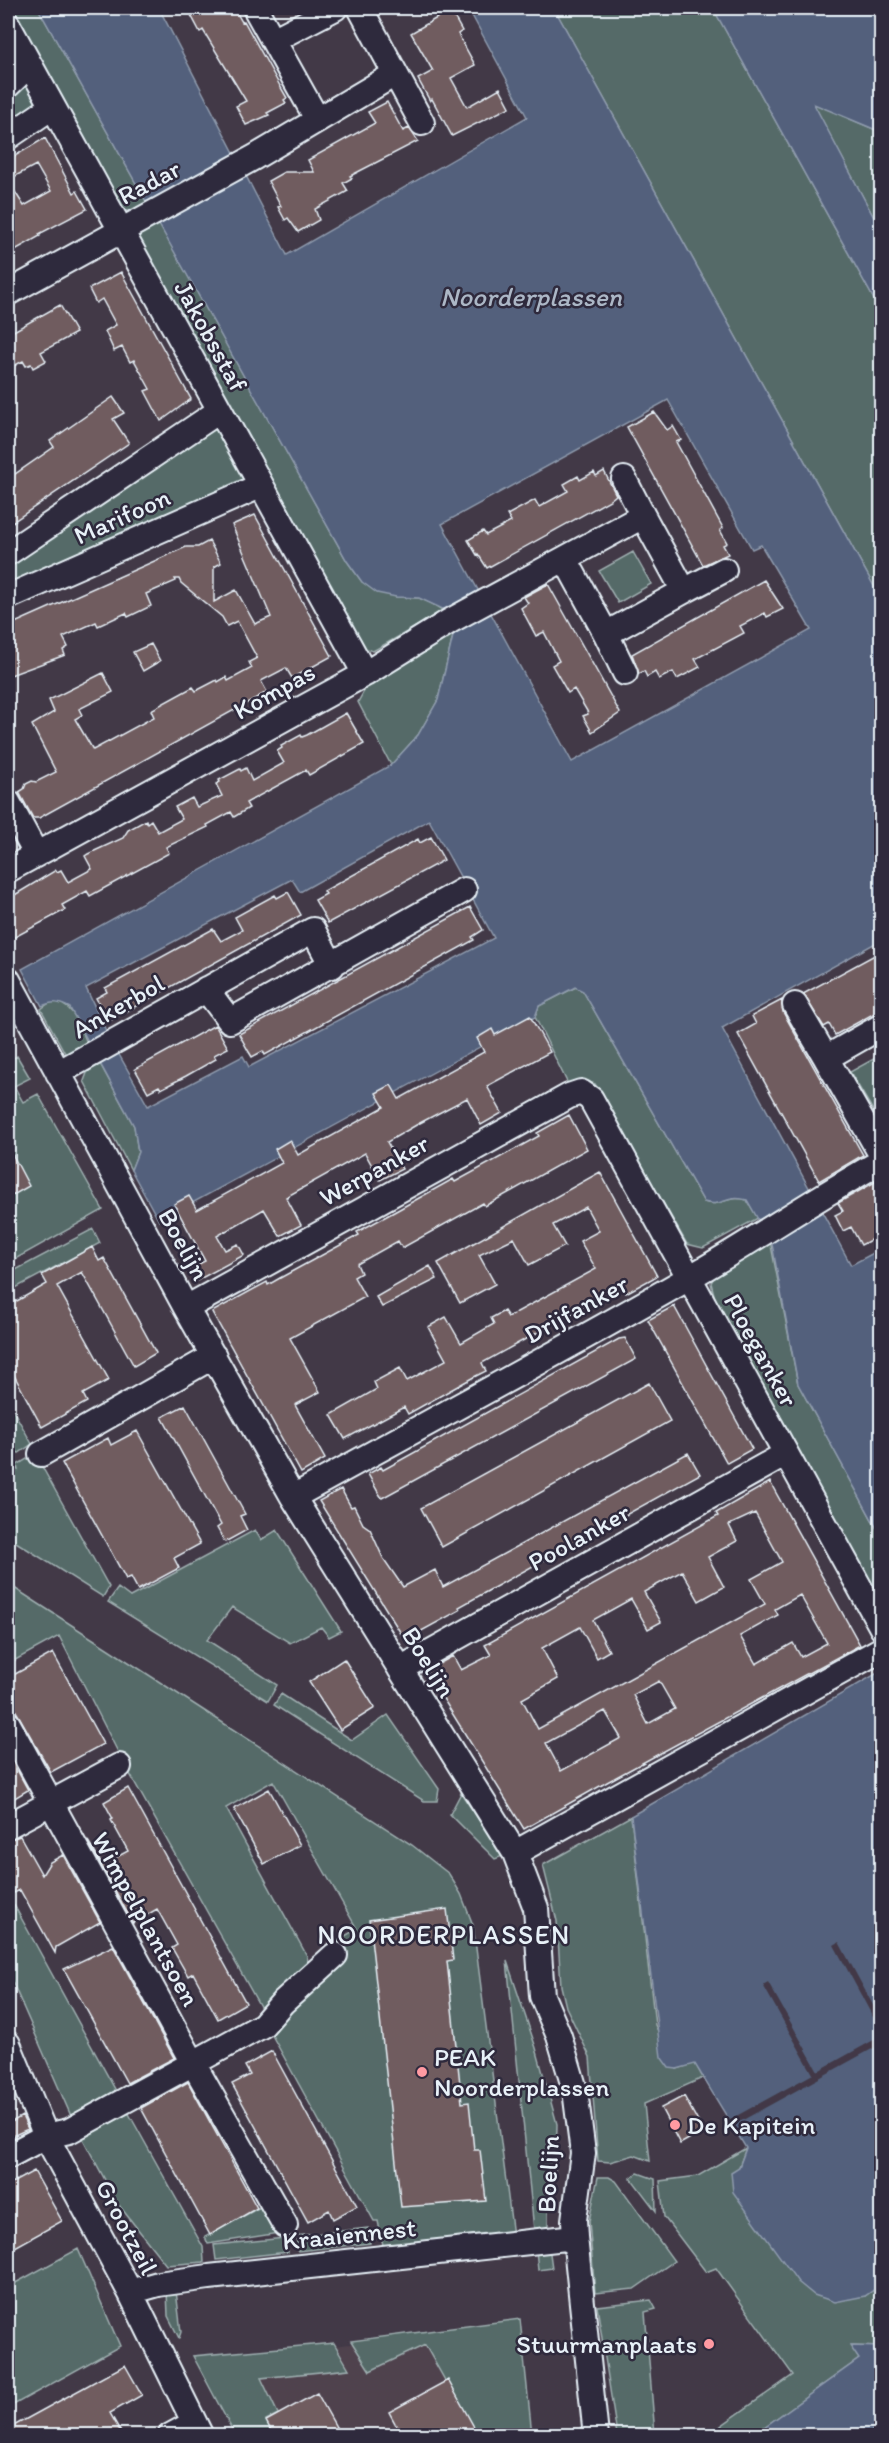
<svg xmlns="http://www.w3.org/2000/svg" width="889" height="2443" viewBox="0 0 889 2443" font-family="Itim,sans-serif">
  <style>
    .built { fill: #50434e }
    .green { fill: #556b67; stroke: #9eaeb0; stroke-width: 1.5 }
    .water { fill: #52607b; stroke: #8e9aad; stroke-width: 1.5; fill-rule: evenodd }
    .pier { fill: #423947 }
    .building { fill: #705b5e; stroke: #e8f1f8; stroke-width: 1.5; fill-rule: evenodd }
    .lines { fill: none; stroke-linecap: round; stroke-linejoin: round }
    .minor-casing { stroke: #e8f1f8; stroke-width: 28 }
    .minor { stroke: #2f2a3d; stroke-width: 24 }
    .poi-dot { fill: #ff9aa2; stroke: #2f2a3d; stroke-width: 2 }
    .labels { text-anchor: middle; dominant-baseline: central; stroke-width: 5; stroke-linejoin: round; paint-order: stroke }
    .street-label { font-size: 26px; fill: #e8f1f8; stroke: #2f2a3d }
    .poi-label { font-size: 26px; fill: #e8f1f8; stroke: #2f2a3d; text-anchor: start }
    .water-label { font-size: 27px; font-style: italic; fill: #acb7c6; stroke: #2f2a3d }
    .neighbourhood-label { font-size: 27px; letter-spacing: 1.5px; fill: #e8f1f8; stroke: #2f2a3d }
  </style>
  <rect width="100%" height="100%" fill="#423947"/>
  <filter id="ink" filterUnits="userSpaceOnUse"><feTurbulence type="fractalNoise" baseFrequency=".0167" numOctaves="2"/><feDisplacementMap in="SourceGraphic" scale="12" xChannelSelector="R" yChannelSelector="G"/><feConvolveMatrix kernelMatrix="1 2 1 2 8 2 1 2 1" color-interpolation-filters="sRGB"/></filter>
  <g filter="url(#ink)">
    <path class="built" d="M513 2324 526 2435H245L205 2362Z"/>
    <path class="green" d="M11 8H38L147 203 132 212 123 210Z
      M554 8H713L881 312V599Z
      M28 80 41 108 8 130V93Z
      M813 103 881 132V231Z
      M157 220 347 561 362 582 396 597 419 598 431 603 444 611 373 651 363 648 137 239 141 229Z
      M212 426 218 429 246 483 8 587V569Z
      M633 552 651 584 618 603 599 571Z
      M451 629 453 636 438 700 418 735 391 765 358 702 369 682Z
      M576 987 583 991 704 1202C723 1208 726 1194 747 1200L758 1218 703 1248 687 1244 595 1084 582 1080 569 1086 535 1017 539 1006Z
      M52 1001C75 1004 79 1026 88 1045L69 1054 65 1053 41 1009Z
      M881 1055V1124L850 1072Z
      M17 1056 30 1078 14 1086 23 1102 38 1094 103 1210 8 1263V1061Z
      M99 1062 134 1126 138 1152 131 1170 84 1081 87 1073Z
      M93 1229 100 1243 8 1292V1274Z
      M770 1240 798 1384 881 1536V1600L716 1302 711 1283 717 1271Z
      M8 1401 32 1444 19 1453 8 1447Z
      M35 1454 109 1587 103 1597 8 1537V1464L18 1470 17 1465Z
      M255 1530 261 1540 277 1530 341 1631 329 1637 321 1627 290 1643 232 1607 207 1640 277 1685 268 1701 108 1602 118 1588 130 1597Z
      M8 1584 412 1845 449 1874 461 1894 473 1925 513 2236 384 2250 378 2221H374L268 2028 347 1956 338 1940 357 1929 273 1781 226 1808 307 1956 308 1962 262 2010 121 1758 59 1636 8 1664Z
      M281 1694 352 1740 388 1715 439 1789 437 1801H424L274 1705Z
      M461 1793 503 1856 495 1859 450 1814Z
      M631 1816 655 2025 677 2069 695 2063 703 2078 644 2104 650 2161 634 2155 610 2162 598 2161 590 2057 566 2007 561 1986 557 1921 543 1865Z
      M8 1894 116 2091 71 2116 8 1972Z
      M507 1961 536 2048 557 2124 556 2163 548 2210V2239L552 2268 538 2270Z
      M128 2112 203 2247 204 2262 166 2265 118 2204 82 2137Z
      M746 2148 739 2167 865 2296 881 2284V2347L851 2346 859 2359 753 2435H708L793 2375 716 2268 706 2272 664 2217 660 2181 698 2176Z
      M638 2173 655 2179 656 2211 631 2178Z
      M598 2177H609L616 2181 674 2261 634 2289 595 2293 589 2221Z
      M264 2205 279 2233 208 2244 205 2237Z
      M368 2228 370 2243 298 2251 296 2236Z
      M285 2238 288 2252 216 2260 214 2245Z
      M78 2249 120 2346 8 2408V2287Z
      M167 2290 176 2291 181 2332 179 2338 168 2316Z
      M651 2300 656 2309 645 2312 655 2435H617L597 2306Z
      M520 2319 532 2435H476L425 2345 370 2371 351 2341Z
      M334 2343 349 2369 261 2378 278 2414 266 2420 274 2435H235L193 2356Z"/>
    <path class="water" d="M38 8H164L160 10 287 255 527 117 468 8H554L881 599V940L722 1028 851 1265 881 1249V1536L798 1384 772 1244 747 1200C726 1194 722 1208 704 1202L583 991 575 987 539 1006 535 1017 159 1221 131 1170 138 1152 134 1126 70 1008C59 1002 54 1001 42 1006L22 969 391 765 418 735 438 700 453 636 445 610 419 598 396 597 377 593 362 582 347 561ZM668 400 752 549 761 545 811 630 572 762 442 524ZM429 820 494 938 249 1067 243 1056 148 1106 108 1035 86 988 292 879 300 892Z
      M713 8H881V132L814 104 881 231V312Z
      M881 1671 882 2284 865 2296 835 2302 814 2295 798 2282 733 2192 731 2172 739 2167 746 2148 695 2064 677 2069 669 2068 661 2057 631 1816Z
      M850 2346 881 2347V2426L865 2435H753L859 2359Z"/>
    <path class="pier" d="M839 1942 881 2020V2032L834 1945Z
      M768 1982 818 2071 881 2036V2044L732 2126 729 2120 813 2074 763 1985Z"/>
    <path class="building" d="M200 8H234L242 22 244 21 280 86 287 98 284 100 286 103 267 113 269 115 246 125 236 106 246 101 203 30 200 32 190 13Z
      M431 8H449L462 31 458 34 475 65 451 78 467 107 500 88 510 107 452 136 432 99 430 101 418 79 433 71 411 33 437 18Z
      M387 102 403 131 409 128 418 141 350 176 352 178 343 183 348 191 315 209 319 220 298 232 288 218 285 220 278 207 281 206 268 181 284 172H314L308 160 375 123 368 112Z
      M45 138 74 193 77 191 87 209 39 234 40 236 8 254V181L24 206 51 191 36 165 8 180V160Z
      M121 272 191 399 161 421 145 391 150 389 134 360 130 362 122 347 114 351 105 331 116 325 102 299 96 303 89 289Z
      M60 305 76 333 41 352 46 361 33 368 31 364 26 366 23 361 8 369V339L12 337 10 333Z
      M113 397 124 413 113 419 129 443 8 525V479L54 447 50 441Z
      M654 412 667 430 673 426 681 440 676 442 723 528 720 530 727 543 723 545 728 554 703 565 627 427Z
      M604 471 616 495 610 500 487 568 478 554 477 555 468 540 483 531 486 535 511 522 507 515 535 500 539 507 568 491 564 484 578 476 580 480 594 472 596 476Z
      M255 515 332 656 292 678 286 668 261 681 267 692 39 818H33L19 792 24 789 26 784 32 781 36 782 56 772 32 725 54 712 49 700 103 673 113 692 79 709 82 715 75 719 93 750 154 717 151 710 193 687 196 691 217 680 218 682 226 677 228 681 252 668 249 662 257 658 237 621 227 626 222 617 181 583 179 579H175L176 581 146 594 151 606 128 617 126 613 98 626 96 622 63 637 68 647 63 650 65 655 8 676V626L186 547H198L209 541 221 563 214 567V602L236 590 255 624 271 617 232 525Z
      M764 580 783 609 767 617 765 613 740 626 744 633 695 659 700 667 677 679 673 672 659 679 655 672 647 677 644 671 639 674 632 654Z
      M548 584 620 713 592 732 583 716 588 714 587 711 574 689 568 693 552 665 559 661 544 632 536 636 521 608 528 603 524 597Z
      M151 644 160 661 143 671 133 652Z
      M346 713 364 744 309 775 306 770 246 803 249 808 234 817 231 812 207 825 208 827 166 847 169 853 90 896 87 891 62 905 65 910 13 938 8 928V899L56 870 57 872 61 870 68 882 92 869 85 856 88 854 123 838 128 830 146 820 147 823 151 820 158 832 182 819 175 807 192 798 197 807 222 796 216 784 220 782 219 780 240 769 241 771 246 768 252 781 284 763 277 751 282 748 281 746 301 735 302 737 307 735Z
      M431 837 444 860 328 923 315 900 326 894 324 891 418 839 420 843Z
      M288 892 301 915 109 1021 96 998 107 992 105 988 213 929 221 941 242 930 235 917 275 895 277 898Z
      M470 907 483 930 472 937 474 940 265 1055 263 1051 252 1057 249 1052 239 1034Z
      M882 951V1009L835 1035 829 1024 824 1027 803 994Z
      M782 1000 783 1012 863 1155 819 1181 738 1034 756 1024 752 1016Z
      M530 1016 550 1052 487 1086 502 1113 481 1125 467 1098 418 1124 387 1142 402 1169 380 1180 365 1153 286 1197 301 1225 280 1236 264 1209 217 1236 225 1250 238 1244 244 1255 196 1281 189 1269 205 1261 174 1204 189 1196 197 1210 282 1163 275 1149 290 1140 298 1155 384 1107 376 1093 391 1085 399 1099 484 1052 477 1038 492 1029 495 1035Z
      M215 1025 228 1048 214 1055 216 1059 186 1076 161 1089 159 1086 148 1092 135 1069Z
      M569 1115 587 1149 485 1206 483 1203 402 1248 398 1241 357 1264 361 1273 354 1277 365 1297 290 1338 320 1392 295 1405 325 1459 301 1473 212 1312 267 1282 268 1285 280 1278 359 1235 357 1232 394 1212 453 1179 455 1182 539 1136 537 1133Z
      M8 1146 29 1186 8 1198Z
      M600 1172 657 1276 626 1293 622 1286 482 1363 486 1371 472 1378 408 1414 404 1407 345 1439 331 1415 377 1389 374 1382 400 1368 407 1381 446 1360 428 1327 446 1317 461 1343 494 1324 491 1318 504 1311 508 1317 596 1269 580 1241 599 1231 586 1207 553 1225 565 1246 529 1265 514 1238 479 1255 495 1284 460 1303 438 1263Z
      M882 1178V1234L861 1245 851 1227 843 1231 835 1215 843 1211 838 1203Z
      M92 1247 99 1261 104 1258 156 1353 134 1366 82 1272 57 1286 109 1380 83 1394 87 1402 42 1427 8 1364V1306L47 1284 42 1275Z
      M430 1266 437 1279 382 1307 376 1297Z
      M674 1306 752 1449 727 1463 648 1320Z
      M625 1338 636 1359 382 1498 378 1492 368 1474 381 1467 383 1470 619 1339Z
      M649 1383 670 1421 442 1547 421 1508Z
      M185 1405 245 1514 240 1516 247 1530 225 1542 217 1528 221 1525 162 1417Z
      M137 1431 200 1544 174 1558 179 1568 138 1590 131 1577 126 1579 62 1463 108 1438 111 1445Z
      M688 1453 700 1474 486 1592 459 1607 460 1610 405 1640 319 1501 341 1489 351 1507 354 1506 363 1524 370 1529 383 1558 403 1587 435 1570 443 1587Z
      M770 1482 860 1645 609 1781 524 1829 426 1671 453 1656 461 1670 491 1655 485 1645 718 1516 716 1513ZM755 1513 782 1562 751 1579 765 1604 538 1729 522 1699 558 1679 542 1648 580 1627 597 1658 609 1651 593 1620 631 1599 648 1629 661 1622 644 1592 682 1571 699 1601 724 1587 708 1557 737 1541 729 1525ZM800 1595 827 1643 801 1657 793 1643 756 1664 740 1636 778 1615 775 1609ZM659 1681 675 1709 648 1724 633 1695ZM605 1711 621 1738 561 1771 546 1743Z
      M53 1653 103 1744 51 1772 8 1697V1678Z
      M344 1659 375 1708 340 1730 309 1682Z
      M9 1755 28 1790 8 1802V1756Z
      M128 1788 246 2003 218 2019 193 1973 188 1976 172 1948 177 1945 157 1909 133 1923 88 1841 102 1865 128 1851 111 1820 113 1819 104 1802Z
      M269 1789 300 1845 264 1864 234 1809Z
      M20 1836 42 1875 50 1862 63 1855 100 1922 56 1947 55 1953 20 1890 14 1893 8 1880V1840Z
      M447 1909 453 1960 447 1961 462 2103 469 2102 474 2150H480L486 2201 401 2207 369 1920Z
      M113 1946 174 2058 127 2083 64 1969Z
      M272 2051 357 2206 333 2219 329 2210 308 2222 232 2084 250 2075 245 2066Z
      M188 2082 257 2208 210 2235 141 2108Z
      M684 2096 703 2131 680 2144 661 2108Z
      M22 2116 28 2129 8 2138V2124Z
      M34 2171 62 2221 8 2251V2185Z
      M125 2365 142 2395 110 2413 123 2436H8V2429Z
      M448 2380 479 2436H402L389 2412Z
      M317 2393 341 2436H274L266 2421Z"/>
    <g class="lines">
      <defs>
        <path id="minor" d="M255 8 317 119
          M360 8 422 123
          M8 25 365 674
          M273 40 335 8
          M8 85 29 65
          M8 137 52 107
          M8 293 255 157 395 74
          M624 479 643 516
          M8 553 219 411
          M684 591 724 570
          M8 597 260 486
          M606 634 625 673
          M8 802 36 854
          M8 870 365 674 450 621 643 516 684 591 606 634 565 559
          M8 980 186 1308 293 1497 515 1853 536 1908 542 1996 559 2036 575 2090 583 2153 574 2220 575 2237 596 2436
          M206 989 230 1021 464 890
          M795 1005 826 1058
          M882 1026 826 1058 882 1156
          M58 1073 313 930 332 966
          M186 1308 569 1096 581 1092 591 1099 882 1628
          M41 1454 214 1356
          M293 1497C425 1424 557 1354 687 1279 753 1241 816 1198 882 1161
          M400 1669 786 1454
          M8 1724 193 2063 285 2225
          M8 1826 119 1766
          M515 1853 882 1649
          M8 2044 46 2136 130 2292 201 2436
          M8 2156 46 2136 69 2131 263 2025 283 2002 335 1955
          M130 2292 158 2284 209 2277 575 2237
          M170 2436 194 2423"/>
      </defs>
      <use href="#minor" class="minor-casing"/>
      <use href="#minor" class="minor"/>
    </g>
  </g>
  <g class="poi-dot">
    <circle cx="422" cy="2072" r="6"/>
    <circle cx="675" cy="2125" r="6"/>
    <circle cx="709" cy="2344" r="6"/>
  </g>
  <g class="labels">
    <g class="street-label">
      <text transform="translate(149 182) rotate(-28)">Radar</text>
      <text transform="translate(211 336) rotate(61)">Jakobsstaf</text>
      <text transform="translate(122 516) rotate(-24)">Marifoon</text>
      <text transform="translate(274 691) rotate(-29)">Kompas</text>
      <text transform="translate(118 1006) rotate(-30)">Ankerbol</text>
      <text transform="translate(374 1170) rotate(-29)">Werpanker</text>
      <text transform="translate(184 1244) rotate(61)">Boelijn</text>
      <text transform="translate(576 1309) rotate(-29)">Drijfanker</text>
      <text transform="translate(761 1350) rotate(61)">Ploeganker</text>
      <text transform="translate(579 1537) rotate(-29)">Poolanker</text>
      <text transform="translate(429 1662) rotate(58)">Boelijn</text>
      <text transform="translate(146 1919) rotate(61)">Wimpelplantsoen</text>
      <text transform="translate(548 2174) rotate(-87)">Boelijn</text>
      <text transform="translate(127 2227) rotate(62)">Grootzeil</text>
      <text transform="translate(349 2234) rotate(-6)">Kraaiennest</text>
    </g>
    <g class="poi-label">
      <text x="434" y="2057">PEAK<tspan x="434" dy="30">Noorderplassen</tspan></text>
      <text x="687" y="2125">De Kapitein</text>
      <text x="697" y="2344" text-anchor="end">Stuurmanplaats</text>
    </g>
    <g class="water-label">
      <text x="531" y="296">Noorderplassen</text>
    </g>
    <g class="neighbourhood-label">
      <text x="444" y="1934">NOORDERPLASSEN</text>
    </g>
  </g>
  <rect width="889" height="2443" fill="none" stroke="#2f2a3d" stroke-width="30"/>
  <rect x="15" y="15" width="859" height="2413" fill="none" stroke="#e8f1f8" stroke-width="2" filter="url(#ink)"/>
</svg>
